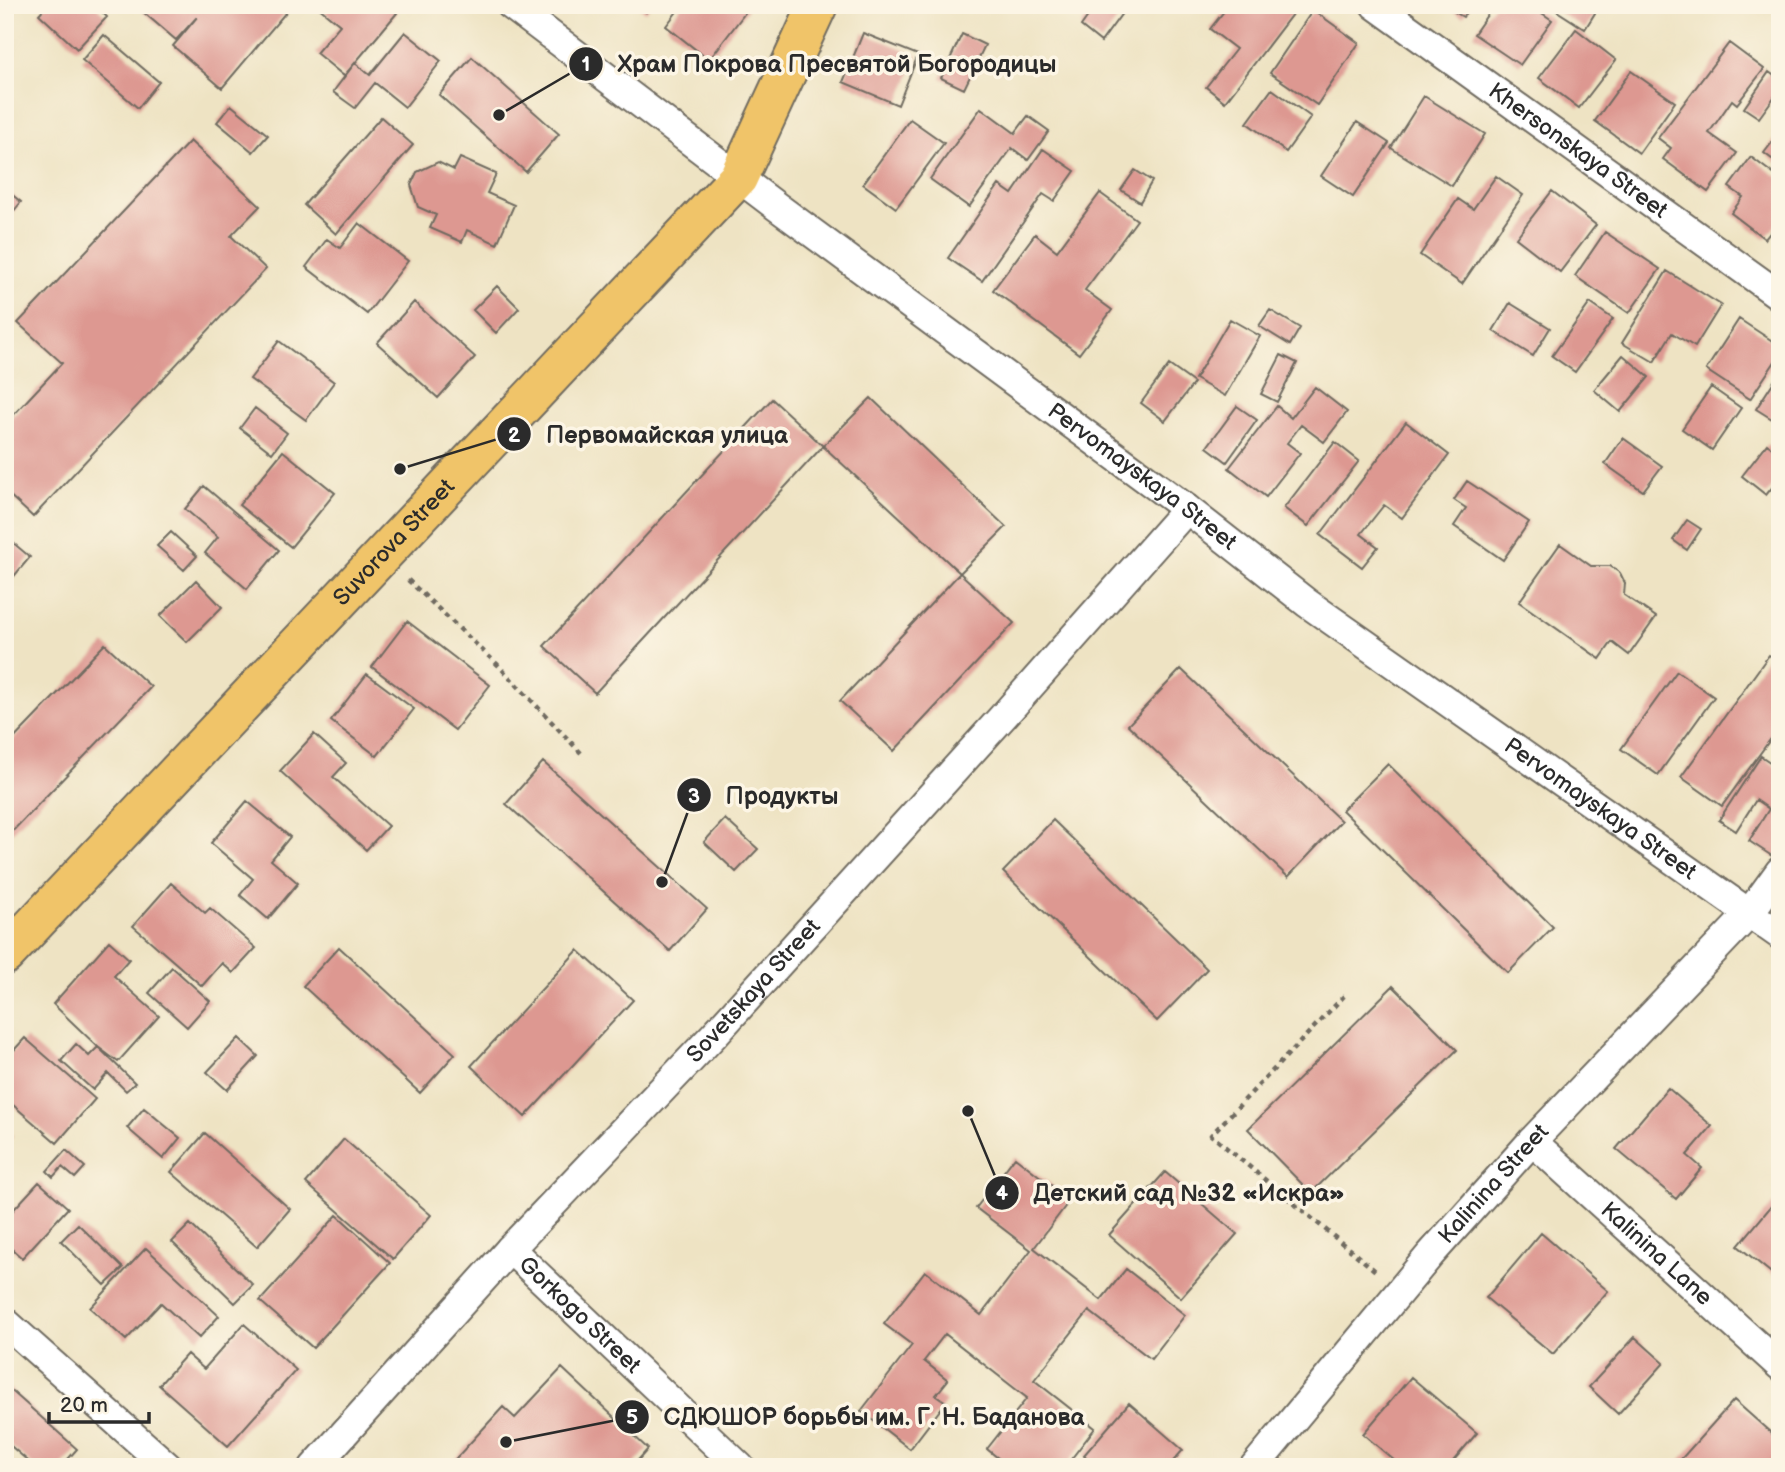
<svg xmlns="http://www.w3.org/2000/svg" width="1785" height="1472" viewBox="0 0 1785 1472" font-family="'Balsamiq Sans',sans-serif">
  <style>
    .building { fill: #dd9891 }
    .lines { fill: none; stroke-linecap: round; stroke-linejoin: round }
    .street-casing { stroke: #6f6b60; stroke-width: 32 }
    .primary-casing { stroke: #6f6b60; stroke-width: 42 }
    .path { stroke: #6f6b60; stroke-width: 4.5; stroke-dasharray: 5 5; stroke-linecap: butt }
    .street { stroke: #fff; stroke-width: 28 }
    .primary { stroke: #f0c469; stroke-width: 38 }
    .labels { text-anchor: middle; dominant-baseline: central; stroke-width: 7; stroke-linejoin: round; paint-order: stroke }
    .street-label { font-size: 23px; fill: #2b2b2b; stroke: #fcf5e5 }
    .leader { fill: none; stroke: #2b2b2b; stroke-width: 2.5 }
    .callout-dot { fill: #2b2b2b; stroke: #fcf5e5; stroke-width: 2.5 }
    .mark-label { font-size: 21px; text-anchor: middle; font-weight: bold; fill: #fff }
    .callout-label { font-size: 24px; text-anchor: middle; font-weight: bold; fill: #2b2b2b; stroke: #fcf5e5; stroke-width: 7; stroke-linejoin: round; paint-order: stroke }
  </style>
  <rect width="100%" height="100%" fill="#fcf5e5"/>
  <filter id="ink" filterUnits="userSpaceOnUse"><feTurbulence type="fractalNoise" baseFrequency=".0143" numOctaves="2"/><feDisplacementMap in="SourceGraphic" scale="14" xChannelSelector="R" yChannelSelector="G"/><feConvolveMatrix kernelMatrix="1 2 1 2 8 2 1 2 1" color-interpolation-filters="sRGB"/></filter>
  <filter id="wash" filterUnits="userSpaceOnUse"><feTurbulence type="fractalNoise" baseFrequency=".00686" numOctaves="4" result="noise"/><feDisplacementMap in="SourceGraphic" scale="28" xChannelSelector="R" yChannelSelector="G"/><feGaussianBlur stdDeviation="1.57" result="paint"/><feColorMatrix in="noise" values="0 0 0 0 0 0 0 0 0 0 0 0 0 0 0 0 0 1.4 0 .05"/><feComposite in="paint" operator="in"/></filter>
  <g filter="url(#wash)">
    <rect width="100%" height="100%" fill="#eee3c3"/>
    <g id="blocks">
      <path class="building" d="M5 5 13 8 5 18Z
        M47 5H95L107 17 77 49 39 14Z
        M135 5 205 8 292 5 222 88 173 46 197 17 176 40Z
        M320 5H388L397 13 344 76 316 53 340 25 318 7Z
        M636 5H651L646 12Z
        M682 5H743L748 9 709 60 666 26Z
        M1096 5H1128L1101 42 1081 26Z
        M1229 5H1299L1225 102 1206 87 1236 49 1210 29Z
        M1443 5H1471L1463 17Z
        M1494 5H1530L1552 20 1520 65 1474 34Z
        M1561 5H1600L1585 29 1557 11Z
        M1313 10 1359 43 1317 105 1270 73Z
        M1576 29 1616 60 1579 108 1539 78Z
        M405 32 441 61 405 107 375 83 355 108 333 92 355 63 370 75Z
        M863 33 918 55 898 105 843 82Z
        M962 34 985 45 964 89 941 78Z
        M104 35 159 82 138 108 82 60Z
        M1729 43 1764 69 1737 104 1732 100 1709 133 1737 153 1708 192 1663 159 1671 148 1658 138Z
        M472 57 559 134 526 172 439 95Z
        M1631 71 1675 102 1639 153 1595 121Z
        M1769 72 1780 80V89L1759 118 1744 108Z
        M1272 89 1311 117 1286 152 1247 123Z
        M1424 96 1485 134 1452 186 1391 148Z
        M231 105 268 135 253 152 217 122Z
        M981 108 1015 133 1028 116 1049 131 1028 160 1012 148 969 207 930 179Z
        M381 117 413 145 336 234 304 205Z
        M910 119 944 143 896 208 863 184Z
        M1357 122 1389 143 1353 197 1321 176Z
        M1780 132V165L1764 153Z
        M190 141 260 206 231 236 266 269 33 517 5 491V424L62 363 18 323Z
        M1043 149 1075 171 1054 201 1043 194 982 281 948 258 999 185 1012 194Z
        M1751 157 1780 179V220L1765 239 1731 213 1743 197 1729 187Z
        M460 158 496 174 487 193 514 205 497 244 467 230 462 242 430 228 436 215 418 207 411 185 417 172 438 162 454 170Z
        M1135 170 1152 181 1140 202 1121 190Z
        M1496 176 1523 195 1462 284 1420 255 1458 199 1473 209Z
        M5 189 21 202 5 222Z
        M1552 191 1596 225 1560 272 1516 238Z
        M1100 193 1137 220 1085 290 1112 310 1079 354 993 290 1035 234 1057 251Z
        M359 223 408 261 367 314 306 267 327 239 340 248Z
        M1605 232 1660 269 1629 313 1575 276Z
        M1667 271 1721 305 1695 347 1672 333 1654 362 1622 343Z
        M497 286 519 308 496 333 473 310Z
        M414 302 475 357 438 398 377 343Z
        M1510 303 1550 328 1533 356 1493 331Z
        M1590 303 1613 319 1575 372 1552 356Z
        M1270 310 1300 328 1290 345 1259 326Z
        M1230 319 1260 336 1225 396 1195 379Z
        M1739 319 1780 346V354L1750 399 1706 370Z
        M279 341 334 382 306 420 250 379Z
        M1281 355 1297 363 1277 402 1261 394Z
        M1623 355 1649 377 1620 412 1594 390Z
        M1169 365 1194 383 1165 421 1141 403Z
        M1780 372V424L1756 409Z
        M1315 387 1347 412 1324 442 1301 425 1287 443 1300 453 1266 497 1229 468 1277 406 1291 418Z
        M1711 387 1741 408 1712 450 1682 429Z
        M871 398 1006 527 960 573 823 446Z
        M772 399 823 446 595 693 544 646Z
        M1237 406 1257 420 1227 462 1207 447Z
        M255 408 287 433 272 453 240 428Z
        M1406 422 1449 455 1402 518 1384 505 1361 534 1378 547 1362 567 1320 535Z
        M1623 438 1662 466 1643 491 1605 464Z
        M1335 442 1359 461 1308 526 1284 508Z
        M1767 444 1780 454V478L1766 495 1742 476Z
        M283 451 335 493 291 547 239 505Z
        M1467 481 1529 522 1503 560 1454 526 1466 508 1454 500Z
        M204 486 279 550 247 589 205 553 218 537 185 509Z
        M1687 520 1701 529 1687 550 1673 540Z
        M171 532 197 556 184 570 157 546Z
        M5 536 30 557 5 587Z
        M1560 544 1591 566H1610L1620 573 1625 583 1624 595 1656 617 1629 655 1612 642 1600 659 1519 602Z
        M960 573 1014 623 894 751 840 701Z
        M196 580 222 607 187 642 160 616Z
        M407 621 490 685 455 730 372 667Z
        M105 644 151 687 5 839V748Z
        M1769 655 1780 662V726L1722 806 1681 777Z
        M1181 669 1341 821 1288 877 1128 725Z
        M1677 671 1714 697 1658 775 1621 749Z
        M367 674 414 709 377 756 331 721Z
        M314 734 346 763 333 777 388 826 366 850 280 771Z
        M1761 756 1780 769V851L1775 858 1749 841 1769 809 1756 800 1736 831 1719 820Z
        M543 762 707 909 670 951 506 804Z
        M1388 764 1553 927 1508 973 1342 810Z
        M247 801 290 837 271 860 298 883 268 919 240 895 253 879 211 843Z
        M725 819 758 849 736 872 704 842Z
        M1053 820 1207 969 1157 1021 1003 872Z
        M171 883 205 913 210 908 256 948 233 973 222 963 202 986 133 926Z
        M109 941 129 959 114 976 159 1016 118 1062 98 1047 135 1083 126 1091 108 1073 93 1090 61 1061 76 1044 89 1056 98 1047 53 1004Z
        M339 947 455 1054 420 1093 303 986Z
        M578 950 633 1000 525 1117 471 1066Z
        M172 967 210 1001 187 1027 149 993Z
        M1393 986 1457 1050 1311 1193 1248 1129Z
        M25 1038 95 1099 57 1143 5 1098V1060Z
        M239 1038 258 1056 227 1090 207 1072Z
        M1668 1088 1712 1126 1687 1155 1702 1168 1676 1199 1616 1149Z
        M144 1108 180 1138 163 1159 127 1128Z
        M5 1129 13 1136 5 1145Z
        M205 1133 290 1209 257 1247 171 1172Z
        M344 1139 431 1215 393 1259 306 1183Z
        M66 1150 85 1167 75 1178 62 1167 53 1177 47 1171Z
        M1015 1157 1070 1200 1034 1248 1101 1300 1126 1269 1185 1315 1151 1359 1089 1311 1034 1380 1095 1428 1065 1467H1009L987 1449 1027 1398 945 1334 924 1361 948 1380 936 1395 946 1402 910 1449 861 1411 912 1345 884 1324 925 1271 981 1315 1031 1250 976 1208Z
        M1165 1172 1237 1234 1181 1298 1109 1235Z
        M39 1182 68 1208 22 1258 5 1243V1219Z
        M1773 1204 1780 1210V1280L1738 1246Z
        M337 1215 390 1263 313 1348 260 1301Z
        M78 1224 123 1268 105 1285 61 1241Z
        M190 1224 253 1285 235 1303 172 1242Z
        M1541 1233 1608 1291 1553 1354 1486 1298Z
        M146 1248 219 1316 199 1338 161 1303 126 1340 90 1308Z
        M244 1324 296 1370 228 1446 159 1385 187 1354 204 1369Z
        M1635 1337 1664 1363 1618 1414 1589 1387Z
        M562 1368 648 1449 632 1467H448L503 1407 515 1418Z
        M1411 1377 1477 1433 1448 1467H1402L1363 1434Z
        M5 1385 77 1449 61 1467H35L5 1441Z
        M1734 1400 1780 1441V1467H1674Z
        M1129 1403 1183 1450 1168 1467H1097L1084 1455Z"/>
    </g>
  </g>
  <g filter="url(#ink)">
    <use href="#blocks" fill-opacity="0" stroke="#6f6b60" stroke-width="2"/>
    <g class="lines">
      <defs>
        <g id="street">
          <path id="s1" d="M511 5 776 206 1187 509 1307 603 1780 935"/>
          <path id="s2" d="M1375 5 1780 296"/>
          <path id="s3" d="M1532 1141 1780 1366"/>
          <path id="s4" d="M510 1249 740 1467"/>
          <path d="M5 1322 168 1467"/>
          <path id="s5" d="M314 1467 510 1249 713 1036 1008 711 1187 509"/>
          <path id="s6" d="M1254 1467 1430 1255 1532 1141 1748 915 1780 871"/>
        </g>
        <g id="primary">
          <path id="s7" d="M5 955 738 178 818 5"/>
        </g>
      </defs>
      <use href="#street" class="street-casing"/>
      <use href="#primary" class="primary-casing"/>
      <path class="path" d="M408 580 498 665 581 753
        M1344 996 1211 1135 1378 1273"/>
      <use href="#street" class="street"/>
      <use href="#primary" class="primary"/>
    </g>
  </g>
  <g class="labels">
    <g class="street-label">
      <text stroke="none"><textPath href="#s2" startOffset="250">Khersonskaya Street</textPath></text>
      <text stroke="none"><textPath href="#s1" startOffset="788">Pervomayskaya Street</textPath></text>
      <text stroke="none"><textPath href="#s7" startOffset="567">Suvorova Street</textPath></text>
      <text stroke="none"><textPath href="#s1" startOffset="1354">Pervomayskaya Street</textPath></text>
      <text stroke="none"><textPath href="#s5" startOffset="648">Sovetskaya Street</textPath></text>
      <text stroke="none"><textPath href="#s6" startOffset="371">Kalinina Street</textPath></text>
      <text stroke="none"><textPath href="#s3" startOffset="168">Kalinina Lane</textPath></text>
      <text stroke="none"><textPath href="#s4" startOffset="96">Gorkogo Street</textPath></text>
    </g>
  </g>
  <path class="leader" d="M499 115L586 64M400 469L514 434M662 882L694 795M968 1111L1002 1193M506 1442L632 1417"/>
  <g class="callout-dot">
    <circle cx="499" cy="115" r="7"/>
    <circle cx="400" cy="469" r="7"/>
    <circle cx="662" cy="882" r="7"/>
    <circle cx="968" cy="1111" r="7"/>
    <circle cx="506" cy="1442" r="7"/>
    <circle cx="586" cy="64" r="18"/>
    <circle cx="514" cy="434" r="18"/>
    <circle cx="694" cy="795" r="18"/>
    <circle cx="1002" cy="1193" r="18"/>
    <circle cx="632" cy="1417" r="18"/>
  </g>
  <g class="mark-label">
    <text x="586" y="71">1</text>
    <text x="514" y="442">2</text>
    <text x="694" y="803">3</text>
    <text x="1002" y="1200">4</text>
    <text x="632" y="1424">5</text>
  </g>
  <g class="callout-label">
    <text x="837" y="72">Храм Покрова Пресвятой Богородицы</text>
    <text x="667" y="443">Первомайская улица</text>
    <text x="782" y="804">Продукты</text>
    <text x="1189" y="1201">Детский сад №32 «Искра»</text>
    <text x="874" y="1425">СДЮШОР борьбы им. Г. Н. Баданова</text>
  </g>
  <rect width="1785" height="1472" fill="none" stroke="#fcf5e5" stroke-width="28"/>
  <path d="M49 1412v10h100v-10" fill="none" stroke="#2b2b2b" stroke-width="3.5"/>
  <text x="60" y="1412" font-size="21" fill="#2b2b2b" stroke="#fcf5e5" stroke-width="5" paint-order="stroke">20 m</text>
</svg>
